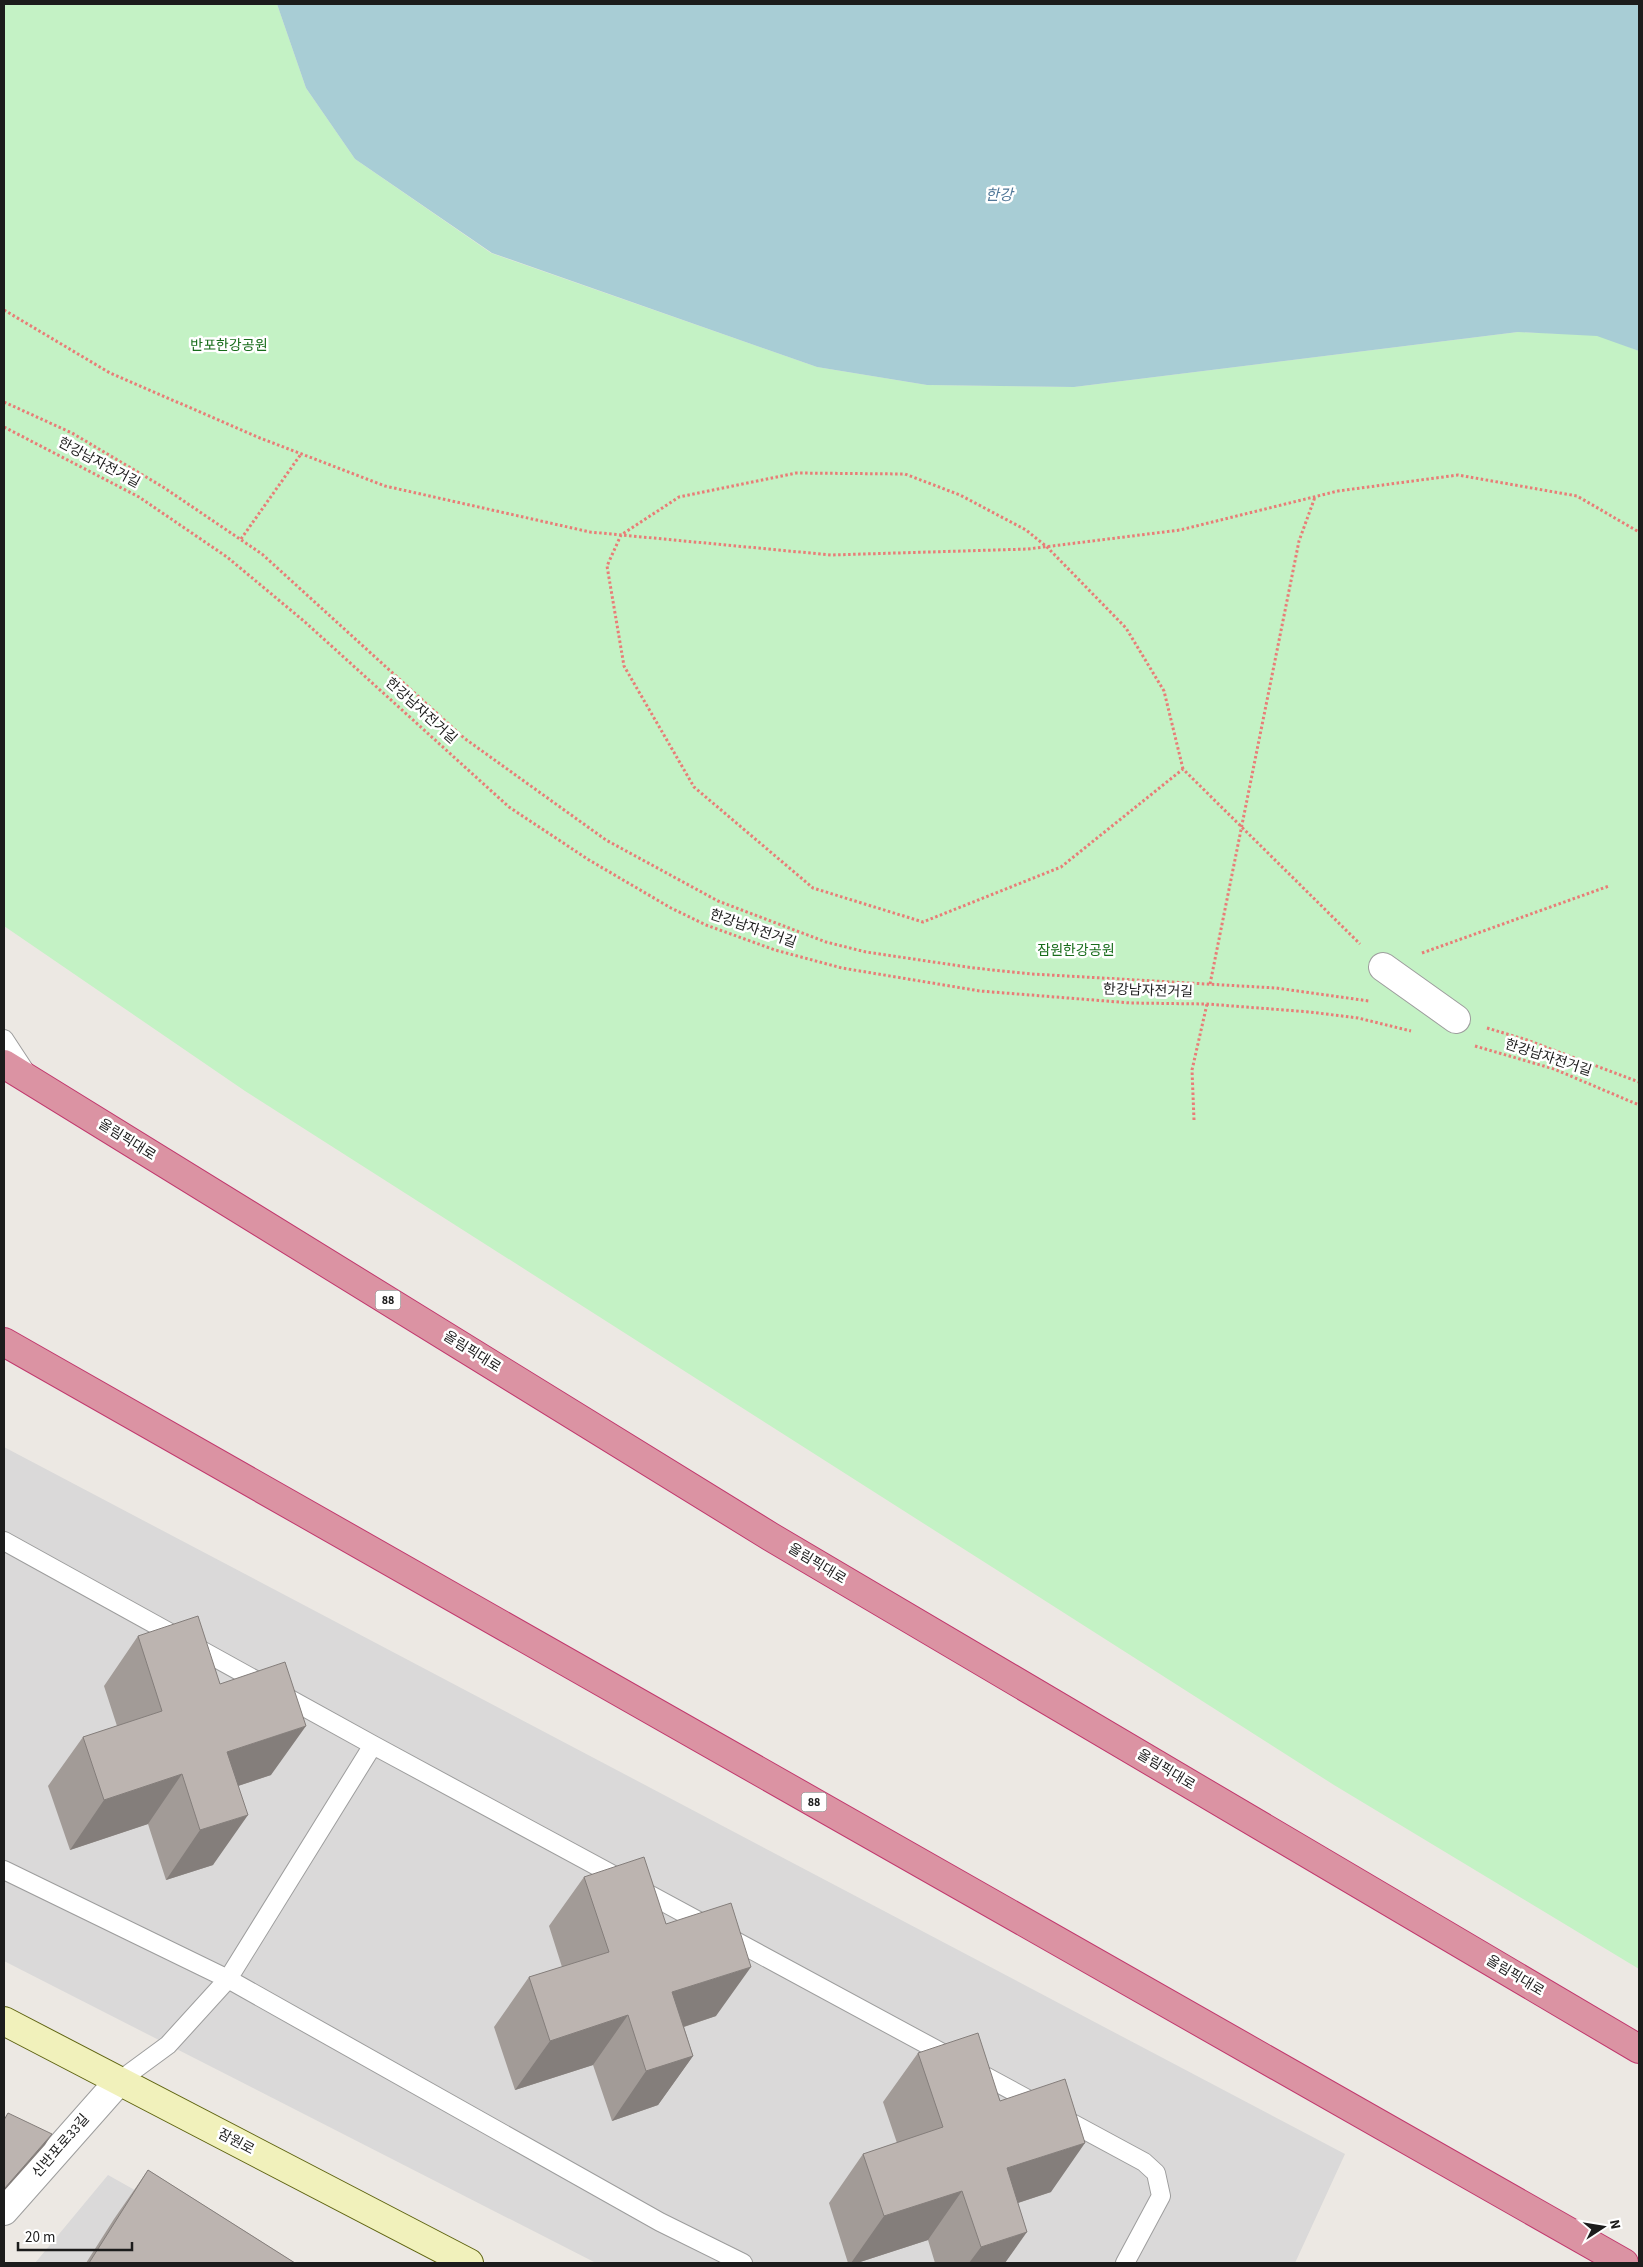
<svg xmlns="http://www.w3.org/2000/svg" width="1643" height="2267" viewBox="0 0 1643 2267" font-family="'Source Sans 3','Noto Sans KR',sans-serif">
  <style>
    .residential { fill: #dad9d9 }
    .park { fill: #c4f2c5 }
    .water { fill: #a8cdd5 }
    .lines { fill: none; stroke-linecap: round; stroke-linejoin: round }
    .lane-casing { stroke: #9d9d9d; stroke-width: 20 }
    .street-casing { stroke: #9d9d9d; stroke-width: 30 }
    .secondary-casing { stroke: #5f6411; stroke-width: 30 }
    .highway-casing { stroke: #c1386d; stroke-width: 30 }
    .path { stroke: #e87d77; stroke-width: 3; stroke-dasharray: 2.5 2.5; stroke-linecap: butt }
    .lane { stroke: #fff; stroke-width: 18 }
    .street { stroke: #fff; stroke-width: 28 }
    .secondary { stroke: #f1f1bb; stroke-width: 28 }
    .highway { stroke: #db93a3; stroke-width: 28 }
    .wall { fill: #a29b97 }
    .shaded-wall { fill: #847e7b }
    .building { fill: #bcb4b0; stroke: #847e7b }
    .labels { text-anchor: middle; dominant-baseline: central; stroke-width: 5; stroke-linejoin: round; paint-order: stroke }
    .shield { fill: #fff; stroke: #606060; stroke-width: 1 }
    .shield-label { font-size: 12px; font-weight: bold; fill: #1c1c1c }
    .park-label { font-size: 14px; fill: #186c1b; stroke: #fff }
    .street-label { font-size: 14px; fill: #1c1c1c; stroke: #fff }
    .water-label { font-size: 15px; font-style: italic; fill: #517898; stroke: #fff }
  </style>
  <rect width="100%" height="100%" fill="#ece8e3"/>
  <path class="residential" d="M4 1447 1345 2154 1295 2263H596L4 1961Z
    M108 2175 265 2263H35Z"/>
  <path class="park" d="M4 4H277L306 88 355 159 491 253 817 367 927 385 1074 387 1518 332 1598 335 1639 351V1969L1334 1785 245 1091 4 926Z"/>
  <path class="water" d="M277 4H1639V351L1597 336 1518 332 1074 387 927 385 817 367 492 253 355 159 306 88Z"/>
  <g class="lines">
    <defs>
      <path id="lane" d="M4 1039 27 1074
        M4 1541 373 1745 1144 2162 1156 2173 1161 2196 1125 2263
        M4 1870 228 1979 660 2222 743 2263
        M119 2081 168 2045 228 1979 373 1745"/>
      <path id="street" d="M1383 967 1456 1019
        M4 2211 119 2081"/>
      <path id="secondary" d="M4 2021 469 2263"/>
      <path id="highway" d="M4 1064 771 1537 1639 2049
        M4 1342 1624 2263"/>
    </defs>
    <use href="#lane" class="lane-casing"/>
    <use href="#street" class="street-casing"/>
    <use href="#secondary" class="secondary-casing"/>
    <use href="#highway" class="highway-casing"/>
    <path class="path" d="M4 310 110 373 260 438 385 486 590 532 831 555 1028 549 1180 530 1338 491 1458 475 1577 496 1639 532
      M4 402 72 433 163 487 262 554 464 738 606 840 718 901 826 942 866 952 974 968 1032 974 1276 988 1369 1001
      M4 427 139 497 227 557 305 622 509 807 589 860 671 908 706 925 775 950 842 968 980 991 1131 1003 1207 1004 1310 1012 1358 1018 1411 1031
      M241 539 301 454
      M1183 769 1164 691 1126 628 1047 547 1026 530 960 495 905 474 796 473 679 497 621 535 607 566 624 666 694 787 813 888 923 922 1061 867 1183 769 1360 944
      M1422 953 1609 886
      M1210 984 1299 541 1315 497
      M1487 1028 1527 1040 1639 1082
      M1475 1046 1554 1069 1639 1105
      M1194 1120 1192 1070 1207 1004"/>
    <use href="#lane" class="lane"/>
    <use href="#street" class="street"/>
    <use href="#secondary" class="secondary"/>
    <use href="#highway" class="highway"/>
  </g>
  <path class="wall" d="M138 1636 220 1684 271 1775 238 1786 213 1865 166 1880 148 1824 70 1850 48 1786 83 1737 117 1726 104 1686Z
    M584 1877 666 1924 716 2016 684 2027 693 2056 658 2105 612 2121 593 2065 515 2090 494 2027 529 1977 562 1967 549 1926Z
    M918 2053 1000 2101 1051 2192 1018 2203 1005 2263H935L928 2240 857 2263H848L829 2203 863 2154 897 2143 883 2102Z
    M148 2170 295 2263H86L114 2219Z"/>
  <path class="shaded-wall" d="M306 1726 271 1775 192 1801 227 1752Z
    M182 1774 148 1824 70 1850 104 1800Z
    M248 1815 213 1865 166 1880 200 1830Z
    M751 1967 716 2016 638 2042 672 1992Z
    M628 2015 593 2065 515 2090 550 2041Z
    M693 2056 658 2105 612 2121 646 2071Z
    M52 2134 45 2145 4 2191V2189Z
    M1085 2143 1051 2192 972 2218 1007 2168Z
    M962 2191 928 2240 857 2263H851L884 2216Z
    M1027 2232 1005 2263H969L981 2247Z"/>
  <path class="building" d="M198 1616 220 1684 285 1662 306 1726 227 1752 248 1815 200 1830 182 1774 104 1800 83 1737 162 1711 138 1636Z
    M644 1857 666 1924 731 1903 751 1967 672 1992 693 2056 646 2071 628 2015 550 2041 529 1977 609 1952 584 1877Z
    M978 2033 1000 2101 1065 2079 1085 2143 1007 2168 1027 2232 981 2247 962 2191 884 2216 863 2154 943 2127 918 2053Z
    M8 2113 52 2134 4 2189V2120Z
    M148 2170 295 2263H89Z"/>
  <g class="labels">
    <g class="shield">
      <rect x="375.5" y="1290.5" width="25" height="19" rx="4"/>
      <rect x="801.5" y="1792.5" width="25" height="19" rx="4"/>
    </g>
    <g class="shield-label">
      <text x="388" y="1300">88</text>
      <text x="814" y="1802">88</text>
    </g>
    <g class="park-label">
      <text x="229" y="346">반포한강공원</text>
      <text x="1076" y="951">잠원한강공원</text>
    </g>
    <g class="street-label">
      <text transform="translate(99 463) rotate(28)">한강남자전거길</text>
      <text transform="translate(421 711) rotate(42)">한강남자전거길</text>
      <text transform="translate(753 929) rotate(19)">한강남자전거길</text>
      <text transform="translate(1148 991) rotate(2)">한강남자전거길</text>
      <text transform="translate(1548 1058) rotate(18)">한강남자전거길</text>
      <text transform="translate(127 1140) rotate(32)">올림픽대로</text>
      <text transform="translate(472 1352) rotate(32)">올림픽대로</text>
      <text transform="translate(817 1564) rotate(31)">올림픽대로</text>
      <text transform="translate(1166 1770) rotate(31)">올림픽대로</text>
      <text transform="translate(1515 1976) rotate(31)">올림픽대로</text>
      <text transform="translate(236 2142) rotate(28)">잠원로</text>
      <text transform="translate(61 2146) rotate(-49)">신반포로33길</text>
    </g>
    <g class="water-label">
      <text x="999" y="195">한강</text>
    </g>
  </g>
  <rect width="1643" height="2267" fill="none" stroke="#1c1c1c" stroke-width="10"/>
  <g transform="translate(1603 2227) rotate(78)" stroke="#ffffff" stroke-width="4" paint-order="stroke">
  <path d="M0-4L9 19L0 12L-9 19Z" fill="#1c1c1c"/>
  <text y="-8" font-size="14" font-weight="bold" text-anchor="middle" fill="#1c1c1c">N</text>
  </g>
  <path d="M18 2242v8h114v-8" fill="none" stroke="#1c1c1c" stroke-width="2.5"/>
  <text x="25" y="2242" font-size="15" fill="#1c1c1c" stroke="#ffffff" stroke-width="4" paint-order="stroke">20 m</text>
</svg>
